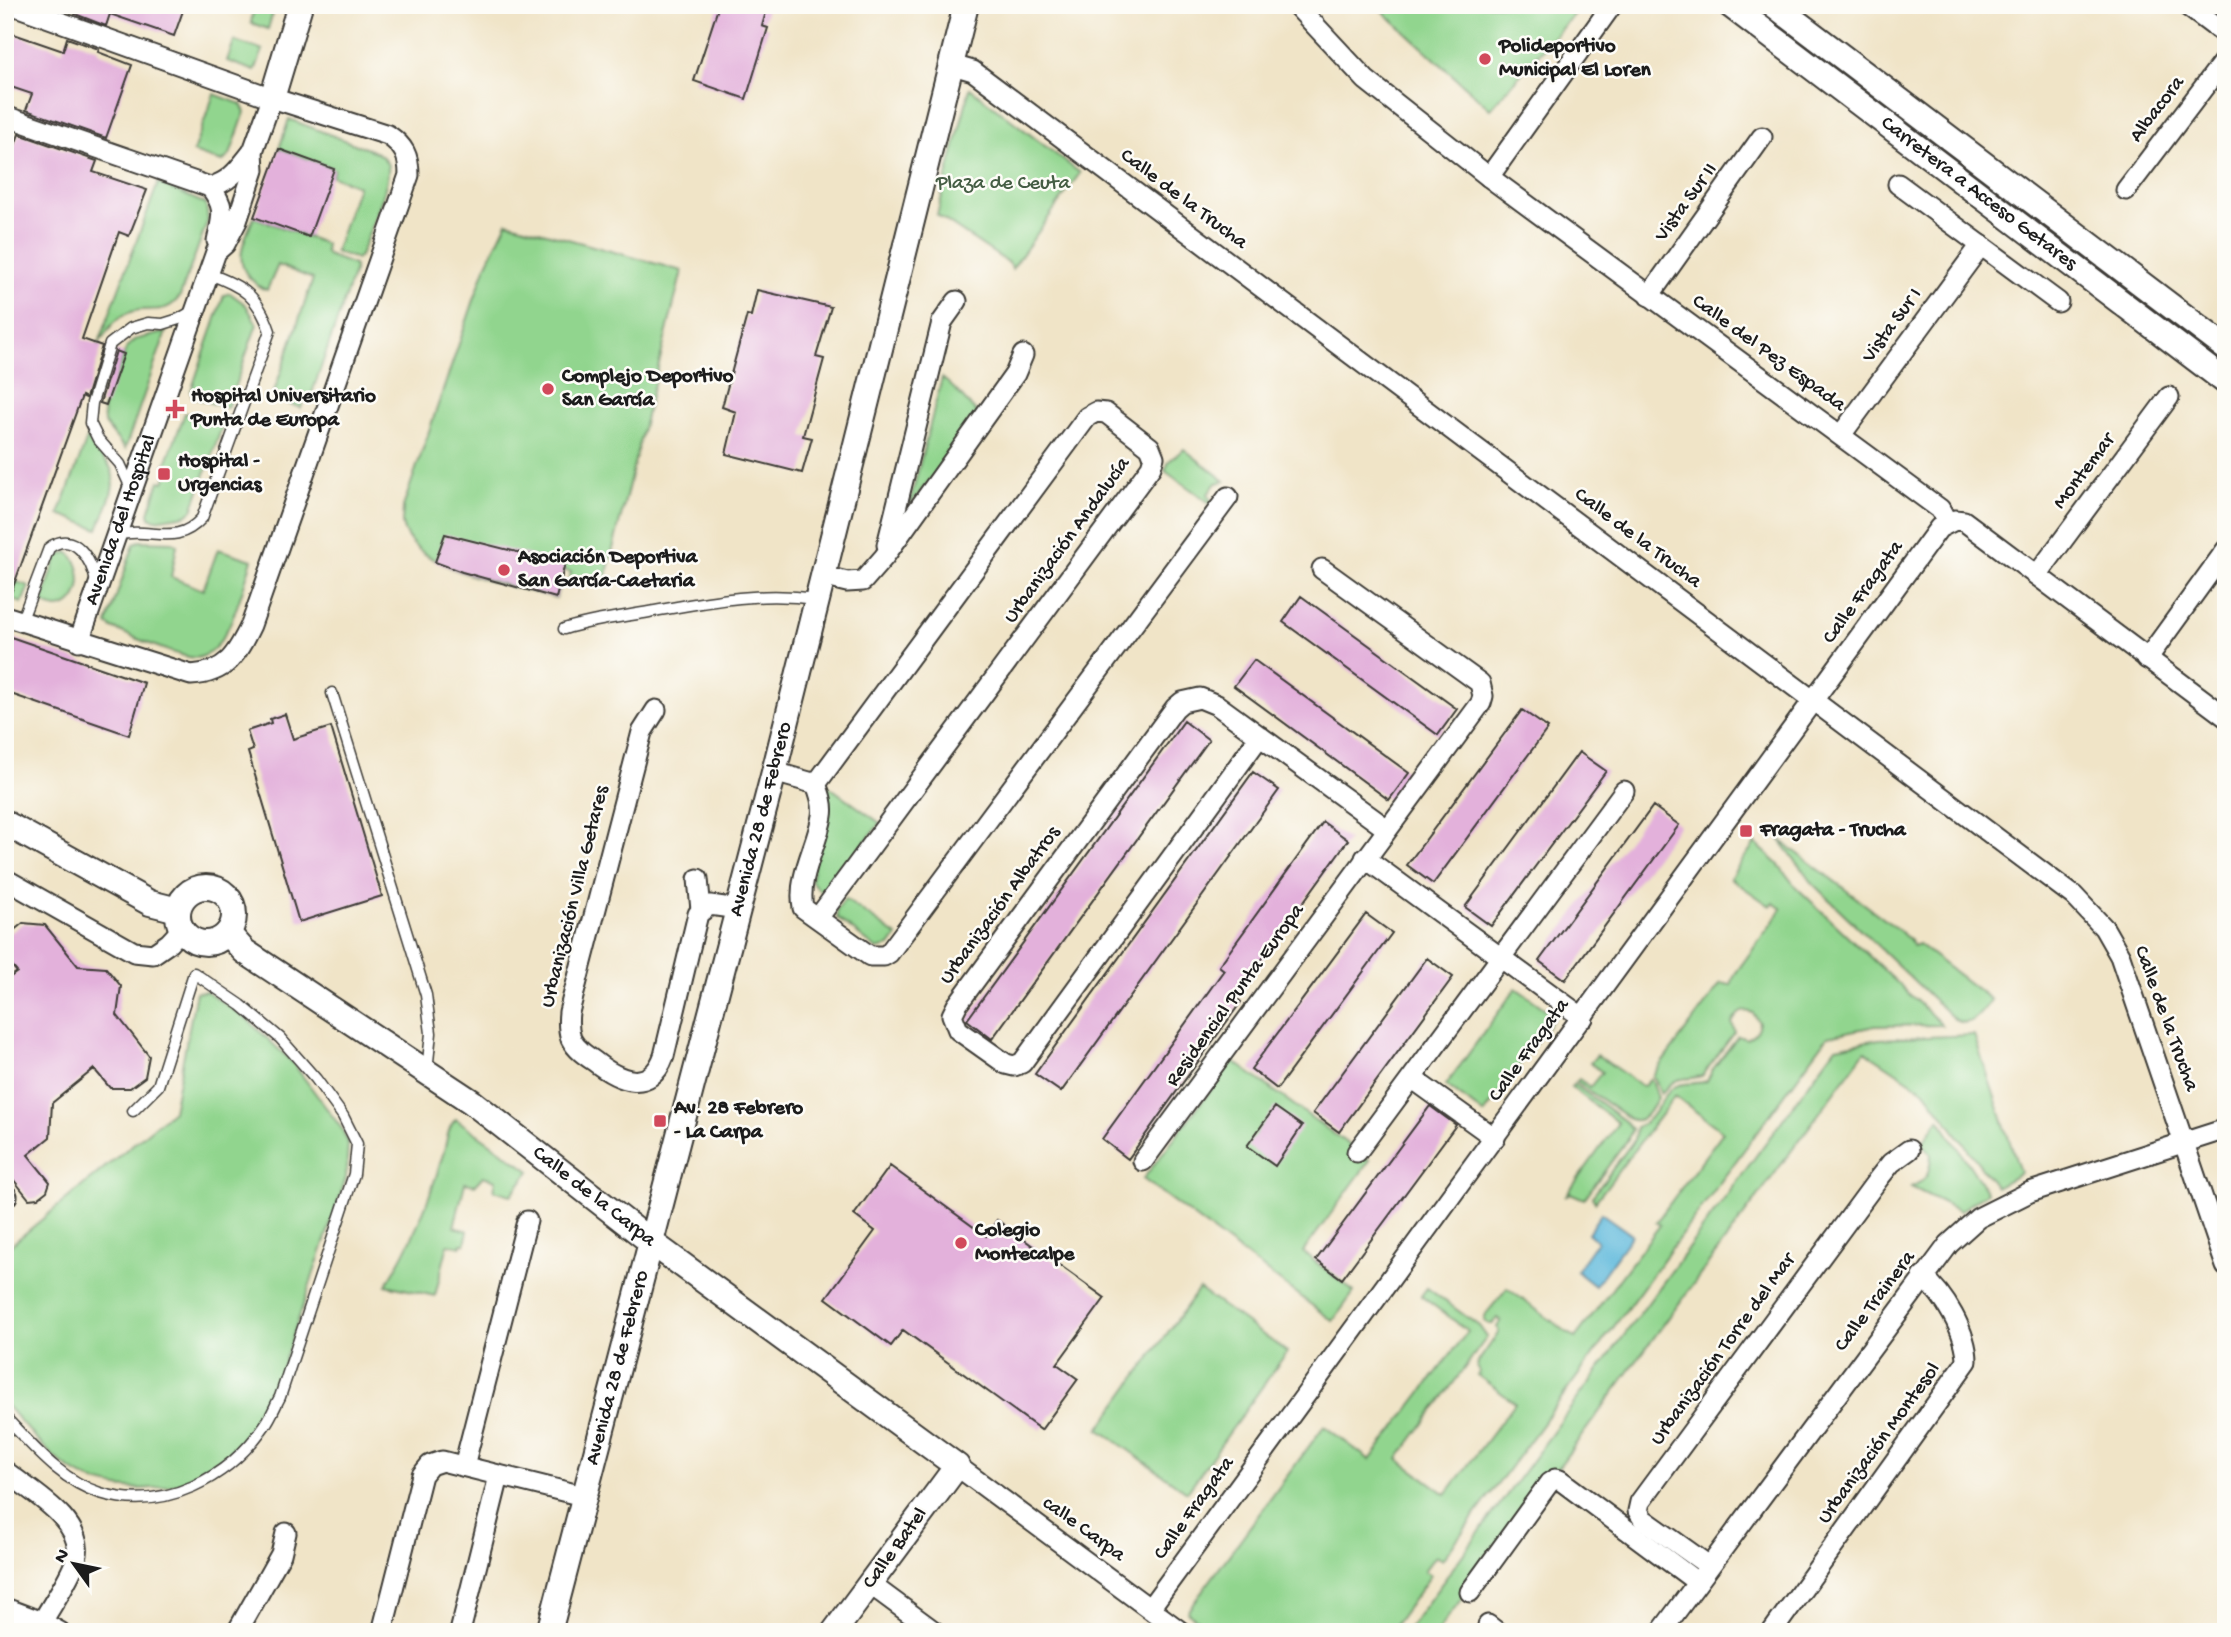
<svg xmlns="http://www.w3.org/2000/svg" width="2231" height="1637" viewBox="0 0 2231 1637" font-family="'Gochi Hand',sans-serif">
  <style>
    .green { fill: #91d58e; stroke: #567855; stroke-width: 2 }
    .water { fill: #5fb9dc; stroke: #3e6a7c; stroke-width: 2 }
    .building { fill: #e3b1db }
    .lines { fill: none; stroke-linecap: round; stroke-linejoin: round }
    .service-casing { stroke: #3c3a36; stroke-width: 13 }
    .minor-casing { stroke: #3c3a36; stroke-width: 23 }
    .tertiary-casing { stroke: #3c3a36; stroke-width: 28 }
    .service { stroke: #fff; stroke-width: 10 }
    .minor { stroke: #fff; stroke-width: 19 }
    .tertiary { stroke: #fff; stroke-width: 24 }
    .poi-dot { fill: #d1495b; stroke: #fdfcf7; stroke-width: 2.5 }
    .labels { text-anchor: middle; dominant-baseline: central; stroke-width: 5; stroke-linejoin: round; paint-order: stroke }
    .poi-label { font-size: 21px; font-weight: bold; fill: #1c1c1c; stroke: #fdfcf7; text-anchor: start }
    .street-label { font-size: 21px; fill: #1c1c1c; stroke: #fdfcf7 }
    .park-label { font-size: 21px; fill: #455d44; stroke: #fdfcf7 }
  </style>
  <rect width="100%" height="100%" fill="#fdfcf7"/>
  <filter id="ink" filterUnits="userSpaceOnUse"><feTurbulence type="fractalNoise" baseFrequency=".0143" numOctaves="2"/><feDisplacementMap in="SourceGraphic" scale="14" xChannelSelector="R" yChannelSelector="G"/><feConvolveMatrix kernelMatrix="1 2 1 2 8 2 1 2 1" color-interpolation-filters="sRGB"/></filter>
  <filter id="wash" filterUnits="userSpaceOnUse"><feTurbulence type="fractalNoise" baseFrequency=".00686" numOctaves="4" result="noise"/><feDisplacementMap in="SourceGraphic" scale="28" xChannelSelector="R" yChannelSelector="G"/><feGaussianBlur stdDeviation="1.57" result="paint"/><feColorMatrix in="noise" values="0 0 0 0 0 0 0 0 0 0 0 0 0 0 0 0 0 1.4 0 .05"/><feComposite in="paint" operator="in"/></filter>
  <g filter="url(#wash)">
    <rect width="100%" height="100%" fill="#f0e4c7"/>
    <path class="green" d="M254 5H275L268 29 251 23Z
      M1384 5H1582L1490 109 1380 9Z
      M234 41 263 50 255 71 227 61Z
      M970 88 1080 173 1012 269 1010 264 937 215Z
      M214 94 241 104 245 112 230 155 222 162 193 152Z
      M289 119 373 151C380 154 386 158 388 166 391 183 367 236 361 254L357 259 335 252 358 186 332 176 334 169 279 149Z
      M158 183 206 204 208 220 180 296C165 319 145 303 124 315 112 322 105 334 98 345Z
      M254 217 326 244 325 251 327 255 354 265 355 269 310 399 305 397 301 408 272 398 313 279 278 265 267 290C259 288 255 283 249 277 233 260 246 235 254 217Z
      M507 222 682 271 605 581 583 575 580 583 569 580 571 572 563 570 556 598C517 587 409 570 402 523 402 518 403 512 403 507L485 268Z
      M230 293 246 305 257 324 227 408 196 398 192 396 191 391 224 295Z
      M166 332 125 449 104 423 103 409 127 347 134 340Z
      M942 378C956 388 967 403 980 416L909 506Z
      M185 413 221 424 222 427 192 510 186 515 155 520 150 517 149 513 159 481 164 482 169 468 165 466Z
      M88 436C91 450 99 453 108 464 122 481 104 511 98 529L59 514Z
      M1184 449 1225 481 1216 483 1208 494 1214 506 1165 471 1169 461Z
      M139 541 173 542 177 545 171 577 203 590 218 549 252 560C243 586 226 666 189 657 165 652 136 638 112 628L107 624 134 544Z
      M68 552C87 567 83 607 58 608 52 608 47 605 42 603L57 556Z
      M5 578 29 586 22 603 5 597Z
      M827 785 880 823 827 891H820L811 881Z
      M1779 839 1909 938 1913 946 1918 944 1991 1000C1980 1014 1969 1032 1952 1017L1815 886Z
      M1755 843 1778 864 1796 887 1942 1025 1875 1026 1828 1036 1442 1560 1435 1556 1424 1571 1431 1575 1390 1632H1214L1187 1612 1324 1426 1370 1460 1468 1331 1421 1296 1427 1288 1479 1326 1487 1337 1398 1459 1446 1494 1515 1403 1477 1375 1480 1372 1477 1367 1478 1362 1499 1332 1497 1327 1501 1321 1498 1318 1492 1324H1489L1484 1321 1486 1314 1507 1288 1575 1338 1660 1225 1656 1222 1723 1132 1675 1096 1595 1202 1592 1197 1634 1140 1636 1127C1655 1122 1659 1097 1674 1087 1683 1081 1696 1085 1707 1081L1713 1069 1738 1036 1746 1039C1754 1035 1758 1031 1759 1022L1753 1013C1742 1008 1737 1014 1732 1023L1735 1032 1702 1076C1680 1082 1679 1073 1661 1094L1653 1075 1721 983 1731 985 1735 974 1782 909 1773 903 1770 906 1730 878Z
      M845 899 897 936 890 946 877 949 837 918V910Z
      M1516 988 1555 1016 1484 1114 1446 1085Z
      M206 991 248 1020 292 1062 342 1129 348 1144 346 1178 269 1406C258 1426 245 1446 226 1460 182 1495 112 1499 65 1466 43 1449 24 1425 5 1404V1250L173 1111 196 992Z
      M1974 1035 2020 1172 2018 1175 1996 1187 1925 1091 1865 1051 1437 1632H1406L1836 1047 1879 1039Z
      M1597 1055 1643 1087 1651 1078 1658 1098C1651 1108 1644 1125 1630 1119L1576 1082 1579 1079 1590 1087 1602 1072 1590 1063Z
      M1233 1061 1370 1160 1303 1252 1354 1292 1333 1321 1143 1179Z
      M1574 1084 1626 1122 1632 1129 1628 1139 1584 1199 1570 1193 1565 1197 1618 1123 1571 1087Z
      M456 1119 530 1171 511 1195 494 1190 496 1180 483 1176 475 1185 465 1183 454 1227 468 1231 465 1244H461V1247L448 1244 435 1296 386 1285C411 1246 430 1199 443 1154 447 1143 447 1127 456 1119Z
      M1939 1119 1987 1192 1960 1211 1911 1187C1929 1179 1930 1172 1931 1154L1922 1144Z
      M1199 1289 1287 1352 1187 1492 1099 1429Z"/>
    <path class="water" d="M1601 1213 1632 1235 1595 1286 1576 1271 1597 1241 1588 1233Z"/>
    <g id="blocks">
      <path class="building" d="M78 5H185L174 36 110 14 106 26 75 14Z
        M719 5H768L762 26 768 28 746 99 694 81Z
        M5 31 63 51 67 38 99 49 98 52 132 65 106 138 26 110 32 94 5 85Z
        M19 134 97 161 93 172 147 190 129 236 119 232 82 339 102 346 86 398 82 396 7 604 5 141 15 145Z
        M279 149 334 169 309 237 254 217Z
        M757 290 831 307 816 357 824 359 803 436 812 438 802 473 726 454 736 412 722 407 747 315 751 316Z
        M116 351 124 354 106 405 100 403Z
        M445 534 565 564 556 598 462 572 435 562Z
        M1301 596 1457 709 1438 735 1283 622Z
        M5 635 144 683 129 735 5 692Z
        M1254 660 1409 773 1389 800 1234 686Z
        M1522 710 1548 728 1433 884 1407 865Z
        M285 714 293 739 331 727 382 896 299 922 248 752 253 750 247 731 271 723 270 719Z
        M1184 721 1209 740 992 1039 967 1020Z
        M1579 752 1606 771 1491 926 1465 907Z
        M1253 772 1279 790 1061 1092 1035 1074Z
        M1653 806 1679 825 1565 980 1539 961Z
        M1323 822 1348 840 1235 997 1241 1002 1128 1159 1102 1139 1224 970 1219 966Z
        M1366 914 1392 933 1277 1089 1251 1069Z
        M23 923 45 925 78 966 106 968 121 986 117 1015 149 1056 145 1077 130 1088H110L94 1069 52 1103 50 1137 28 1155 50 1182 47 1191 38 1198 29 1199 5 1169V981L17 972 5 958V954L8 935Z
        M1427 958 1453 977 1339 1132 1313 1113Z
        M1430 1106 1456 1125 1342 1279 1316 1260Z
        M1275 1107 1302 1126 1275 1166 1247 1146Z
        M890 1166 986 1236 997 1220 1105 1298 1057 1364 1078 1379 1041 1430 903 1330 891 1346 826 1298 875 1231 854 1215Z"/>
    </g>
  </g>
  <g filter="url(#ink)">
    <use href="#blocks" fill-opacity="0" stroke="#3c3a36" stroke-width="2"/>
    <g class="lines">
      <defs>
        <path id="service" d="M131 488 120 464 98 439 90 423 92 403 110 344 131 328 148 323 163 324 179 319 193 311
          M117 535C151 526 175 548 202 518L270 331C258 296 243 286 209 274
          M21 622 49 548C74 528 92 561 96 582
          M564 629C592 620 621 617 649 612 706 602 758 591 816 599
          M332 693 426 995 431 1033 427 1071
          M5 1417C32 1445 61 1481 100 1493 164 1513 229 1478 265 1425 271 1417 275 1406 280 1397L354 1174 357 1144 343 1116 316 1079 280 1038 241 1005 194 973 158 1086 133 1111"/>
        <g id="minor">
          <path d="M1296 5 1366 80 1489 177 1940 509 1947 522"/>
          <path d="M2186 5 2226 35"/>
          <path d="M949 64 973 71 2074 896 2104 928 2120 956 2226 1266"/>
          <path d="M5 116 210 187C227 208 222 217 217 241"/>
          <path d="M1489 177 1612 5"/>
          <path d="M1898 184 2058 302"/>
          <path d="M210 187C231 182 240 167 253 151"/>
          <path d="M2126 190 2226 58"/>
          <path d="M1649 296 1762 137"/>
          <path d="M1841 435 1981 245"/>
          <path d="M887 545 942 322 957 301"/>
          <path d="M2037 575 2169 397"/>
          <path d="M822 576 847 582 863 581 884 557 1015 374 1023 355"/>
          <path d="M5 616 191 675C227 673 237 654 251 625L409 175C409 156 404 146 388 135L272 98 13 5"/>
          <path id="s1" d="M79 641 216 252 225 244 237 221 254 170 253 151 272 98"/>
          <path d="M2147 659 2226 550"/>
          <path d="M656 710 642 732 569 1012C568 1021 568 1030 571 1039 576 1049 585 1055 594 1061 618 1080 650 1095 664 1056L698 914 710 905 738 909"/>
          <path d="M1260 736 1022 1063 1014 1066 1006 1064 958 1030 952 1015 957 1005 1175 708 1182 702 1200 698 1217 705 1387 829"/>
          <path d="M774 772 816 784C820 794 824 805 822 816 817 847 797 876 803 908L870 956H884L889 953 1228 497"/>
          <path d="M816 784 1087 417 1096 412 1106 413 1150 447 1154 457 1151 467 818 918"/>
          <path d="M1365 858 1583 1018"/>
          <path d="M5 879 134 952 153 954 169 943 182 929"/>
          <path d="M698 879 701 910"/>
          <path d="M1413 1079 1495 1138"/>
          <path d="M1357 1152 1624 791"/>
          <path d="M1143 1161 1481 703 1483 696 1480 683 1322 569"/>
          <path d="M5 1198 7 1196"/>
          <path d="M464 1466 527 1221"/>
          <path d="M957 1466 1181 1632"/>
          <path d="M5 1471C30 1491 87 1522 76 1559 72 1575 51 1606 42 1622"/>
          <path d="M1709 1566 1643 1519 1638 1511 1640 1502 1879 1178 1891 1163 1909 1150"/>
          <path d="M870 1584 935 1632"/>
          <path d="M1470 1592 1549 1483 1555 1479 1560 1480 1697 1582"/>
          <path d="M5 1608 42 1622 60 1632"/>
          <path d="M1150 1608 1939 528 1955 520 1964 521 2226 717"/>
          <path d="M1488 1625 1497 1632"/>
          <path d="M237 1632 281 1554 286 1533"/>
          <path d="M382 1632 422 1475 430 1465 442 1461 583 1496"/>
          <path d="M460 1632 499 1476"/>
          <path d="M1661 1632 1949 1244 1978 1218 2030 1192 2226 1129"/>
          <path d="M1772 1632 1967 1361C1967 1333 1944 1294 1923 1277"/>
        </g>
        <g id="tertiary">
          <path id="s2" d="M1730 5 2226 382"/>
          <path d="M1774 5 2226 348"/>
          <path d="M272 98 300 5"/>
          <path d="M5 823 150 903 178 910"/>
          <circle cx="206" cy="915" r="28"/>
          <path id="s3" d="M228 933 244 951 472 1102 651 1242 957 1466 834 1632"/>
          <path id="s4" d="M549 1632 774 772 966 5"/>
        </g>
      </defs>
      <use href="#service" class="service-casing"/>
      <use href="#minor" class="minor-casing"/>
      <use href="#tertiary" class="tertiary-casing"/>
      <use href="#service" class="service"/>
      <use href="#minor" class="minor"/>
      <use href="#tertiary" class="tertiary"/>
    </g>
  </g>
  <g class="poi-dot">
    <circle cx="1485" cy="59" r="7"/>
    <circle cx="548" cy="389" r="7"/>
    <path d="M171.5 398.5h7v7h7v7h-7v7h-7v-7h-7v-7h7z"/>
    <rect x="157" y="467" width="14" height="14" rx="3.5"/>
    <circle cx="504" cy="570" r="7"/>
    <rect x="1739" y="824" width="14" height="14" rx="3.5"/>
    <rect x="653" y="1114" width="14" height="14" rx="3.5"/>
    <circle cx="961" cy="1243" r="7"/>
  </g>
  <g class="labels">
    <g class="poi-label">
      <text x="1499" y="47">Polideportivo<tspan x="1499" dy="24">Municipal El Loren</tspan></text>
      <text x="562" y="377">Complejo Deportivo<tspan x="562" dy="24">San García</tspan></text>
      <text x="191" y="397">Hospital Universitario<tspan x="191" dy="24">Punta de Europa</tspan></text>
      <text x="178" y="462">Hospital -<tspan x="178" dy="24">Urgencias</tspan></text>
      <text x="518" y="558">Asociación Deportiva<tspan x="518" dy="24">San García-Caetaria</tspan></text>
      <text x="1760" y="831">Fragata - Trucha</text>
      <text x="674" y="1109">Av. 28 Febrero<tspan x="674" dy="24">- La Carpa</tspan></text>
      <text x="975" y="1231">Colegio<tspan x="975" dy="24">Montecalpe</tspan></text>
    </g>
    <g class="street-label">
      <text transform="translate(2158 110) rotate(-53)">Albacora</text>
      <text stroke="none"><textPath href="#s2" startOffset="312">Carretera a Acceso Getares</textPath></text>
      <text transform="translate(1183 200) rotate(37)">Calle de la Trucha</text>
      <text transform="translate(1687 203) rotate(-54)">Vista Sur II</text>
      <text transform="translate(1893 326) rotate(-54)">Vista Sur I</text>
      <text transform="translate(1768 354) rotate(36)">Calle del Pez Espada</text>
      <text transform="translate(2085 472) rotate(-53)">Montemar</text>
      <text stroke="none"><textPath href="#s1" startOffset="128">Avenida del Hospital</textPath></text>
      <text transform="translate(1637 539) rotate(37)">Calle de la Trucha</text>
      <text transform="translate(1068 541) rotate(-54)">Urbanización Andalucía</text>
      <text transform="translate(1864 593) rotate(-54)">Calle Fragata</text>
      <text stroke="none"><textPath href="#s4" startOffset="840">Avenida 28 de Febrero</textPath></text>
      <text transform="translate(576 897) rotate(-76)">Urbanización Villa Getares</text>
      <text transform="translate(1001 906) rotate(-54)">Urbanización Albatros</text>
      <text transform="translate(1236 996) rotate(-54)">Residencial Punta Europa</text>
      <text transform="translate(2165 1019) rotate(70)">Calle de la Trucha</text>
      <text transform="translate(1530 1051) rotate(-54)">Calle Fragata</text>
      <text stroke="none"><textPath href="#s3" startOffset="452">Calle de la Carpa</textPath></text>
      <text transform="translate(1876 1302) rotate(-53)">Calle Trainera</text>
      <text transform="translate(1724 1350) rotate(-54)">Urbanización Torre del Mar</text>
      <text stroke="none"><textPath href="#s4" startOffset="273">Avenida 28 de Febrero</textPath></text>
      <text transform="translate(1880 1444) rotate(-54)">Urbanización Montesol</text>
      <text transform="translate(1195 1509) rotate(-54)">Calle Fragata</text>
      <text transform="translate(1083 1530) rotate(36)">calle Carpa</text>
      <text transform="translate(896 1549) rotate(-54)">Calle Batel</text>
    </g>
    <g class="park-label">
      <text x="1003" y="184">Plaza de Ceuta</text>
    </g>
  </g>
  <rect width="2231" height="1637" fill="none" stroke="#fdfcf7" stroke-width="28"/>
  <g transform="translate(74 1564) rotate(303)" stroke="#fdfcf7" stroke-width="5" paint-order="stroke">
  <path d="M0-5L12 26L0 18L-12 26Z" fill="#1c1c1c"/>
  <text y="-10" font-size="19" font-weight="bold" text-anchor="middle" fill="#1c1c1c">N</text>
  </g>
</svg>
